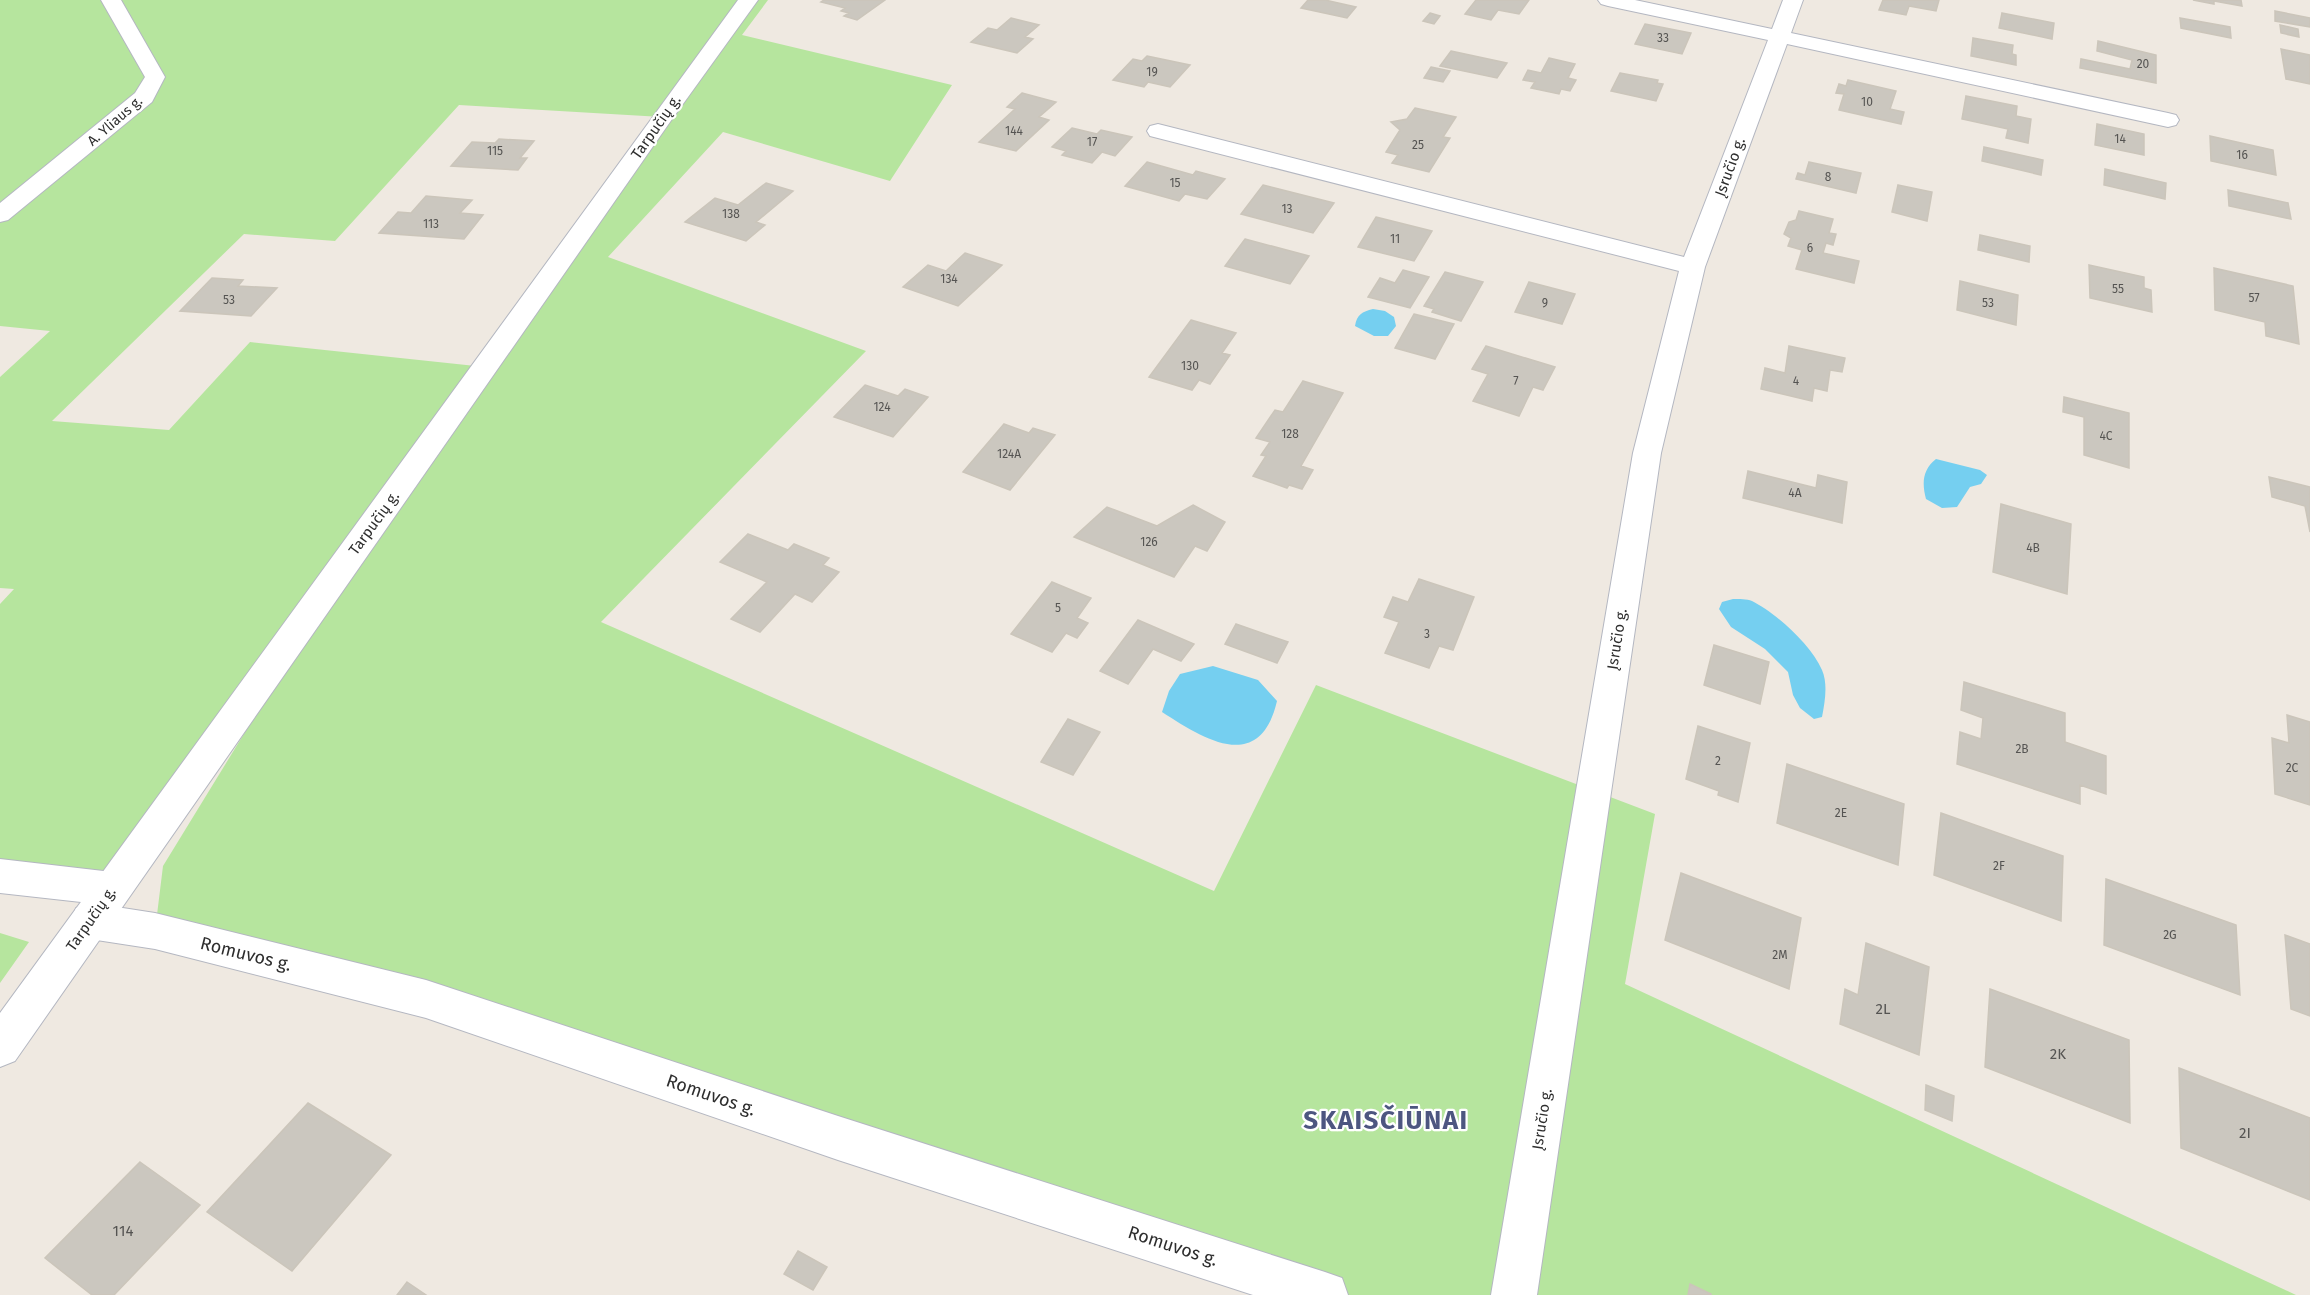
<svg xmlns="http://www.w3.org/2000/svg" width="2310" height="1295" viewBox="0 0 2310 1295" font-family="'Fira Sans',sans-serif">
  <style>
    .green { fill: #b6e59e; fill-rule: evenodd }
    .water { fill: #75cff0 }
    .building { fill: #cbc7bf; stroke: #cbc5ba; stroke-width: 1.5 }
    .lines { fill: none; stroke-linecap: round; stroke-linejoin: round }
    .street-casing { stroke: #b4b7c1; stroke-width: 2 }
    .secondary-casing { stroke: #b4b7c1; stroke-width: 2 }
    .street { fill: #fff; fill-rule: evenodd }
    .secondary { fill: #fff; fill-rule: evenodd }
    .labels { text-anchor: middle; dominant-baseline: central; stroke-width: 4.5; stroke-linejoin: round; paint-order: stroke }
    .number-label { font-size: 12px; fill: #555452 }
    .far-street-label { font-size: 14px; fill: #2e2e2e; stroke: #fff }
    .street-label { font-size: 15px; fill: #2e2e2e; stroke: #fff }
    .near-number-label { font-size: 15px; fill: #555452 }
    .near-street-label { font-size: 18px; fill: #2e2e2e; stroke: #fff }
    .near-district-label { font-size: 26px; font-weight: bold; letter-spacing: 1.5px; fill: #4d5680; stroke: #fff }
  </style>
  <rect width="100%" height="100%" fill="#efe9e1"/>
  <path class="green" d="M0 0H768L742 35 952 85 890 181 723 132 608 257 866 351 601 622 1214 891 1316 685 1655 814 1625 984 2296 1295H1325L155 931 163 866 364 538 112 889 0 876V604L14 589 0 588V377L50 331 0 326ZM459 105 662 117 485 367 250 342 169 430 52 421 244 234 335 241Z
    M0 933 29 942 0 983Z"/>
  <path class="water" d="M1373 309 1385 311 1394 317 1396 326 1388 336H1374L1355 326C1357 314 1362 312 1373 309Z
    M1936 459 1980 470 1987 475 1981 484 1970 487 1957 507 1942 508 1926 499C1922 484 1922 470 1936 459Z
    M1733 599C1739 599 1747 599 1752 601 1776 613 1811 645 1822 670 1828 684 1825 702 1822 717L1814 719 1800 708 1793 695 1788 672 1765 649 1731 627 1719 609 1722 602Z
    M1213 666 1258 680 1277 701C1260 774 1205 740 1162 712L1169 691 1180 674Z"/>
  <path class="building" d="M824 0H885L857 20 844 16 849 13 841 11 845 8 821 2Z
    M1308 0H1325L1356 7 1347 18 1301 8Z
    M1476 0H1529L1519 14 1498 10 1491 20 1465 14Z
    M1883 0H1939L1936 11 1909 6 1906 15 1879 10Z
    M2193 0H2241L2242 6 2214 1V4Z
    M2275 11 2310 18V27L2275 21Z
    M1430 13 1440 16 1434 24 1423 21Z
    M2002 13 2054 23 2052 39 1999 28Z
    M1011 18 1039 25 1025 37 1033 39 1017 53 971 42 988 28 997 30Z
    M2180 18 2230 27 2231 38 2181 28Z
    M1645 24 1691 33 1682 54 1635 44Z
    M2280 25 2298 29 2299 37 2281 33Z
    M1973 38 2013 45 2012 54 2016 55V65L1971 56Z
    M2098 41 2156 55V83L2080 68 2081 59 2130 69 2132 60 2097 51Z
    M2281 49 2310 55V84L2286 79Z
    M1451 51 1507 63 1497 78 1440 66Z
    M1147 56 1190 65 1170 87 1148 82 1144 87 1113 80 1133 59 1142 61Z
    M1549 58 1575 64 1568 78 1576 80 1570 91 1561 89 1559 94 1531 88 1535 82 1523 80 1528 70 1541 73Z
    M1431 67 1450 71 1443 82 1424 78Z
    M1620 73 1658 80 1657 83 1663 84 1656 101 1611 91Z
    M1848 80 1896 91 1890 109 1904 112 1901 124 1839 110 1844 94 1836 93 1839 84 1846 86Z
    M1022 93 1056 102 1039 117 1049 120 1016 151 979 142 1015 109 1007 107Z
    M1966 96 2017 106 2016 116 2031 119 2028 143 2006 138 2008 129 1962 119Z
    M1415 108 1456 117 1443 137 1450 138 1429 172 1392 163 1398 155 1386 152 1400 130 1391 122 1407 119Z
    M2097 124 2144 134V155L2095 145Z
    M1072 128 1097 134 1101 130 1132 137 1115 156 1102 152 1092 163 1062 155 1066 151 1052 147Z
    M2210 136 2273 150 2276 175 2211 161Z
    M499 139 534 141 520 158H527L518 170 451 166 472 142 495 143Z
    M1984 147 2043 160 2041 175 1982 161Z
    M1147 162 1193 175 1196 171 1225 179 1207 199 1185 194 1179 201 1125 186Z
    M1809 162 1861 173 1856 193 1796 179 1798 173 1805 175Z
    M2105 169 2166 183 2165 199 2104 185Z
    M766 183 793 191 756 222 765 225 746 241 685 222 715 198 738 205Z
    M1263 185 1334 203 1313 233 1241 214Z
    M1898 185 1932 192 1927 221 1892 212Z
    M2228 190 2288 203 2291 219 2229 206Z
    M426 196 472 200 460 213 483 215 464 239 379 233 398 212 411 213Z
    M1799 211 1833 219 1829 233 1836 234 1833 245 1826 243 1823 253 1859 261 1854 283 1796 269 1802 250 1788 246 1791 238 1784 234 1789 222 1796 220Z
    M1376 217 1432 231 1414 261 1358 247Z
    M1980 235 2030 246 2029 262 1978 250Z
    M1245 239 1309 256 1290 284 1225 266Z
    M965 253 1002 265 958 306 903 287 928 265 946 271Z
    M2089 265 2144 277V288L2151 290 2152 312 2090 298Z
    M2214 268 2293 286 2299 344 2266 336 2265 322 2215 310Z
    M1403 270 1429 277 1410 308 1368 297 1380 278 1395 283Z
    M1445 272 1483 282 1461 321 1432 312 1434 309 1424 306Z
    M212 278 243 280 238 286 277 288 251 316 180 311Z
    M1960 281 2018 295 2016 325 1957 310Z
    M1529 282 1575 294 1562 324 1515 312Z
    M1414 314 1454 324 1435 359 1395 348Z
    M1191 320 1236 333 1222 353 1230 355 1210 384 1199 380 1192 390 1149 377Z
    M1486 346 1555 367 1543 390 1533 387 1519 416 1473 401 1488 374 1472 369Z
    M1789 346 1845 358 1842 372 1830 370 1827 391 1814 388 1812 401 1761 389 1765 368 1785 373Z
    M1303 381 1343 393 1301 466 1313 470 1302 489 1289 485 1287 488 1253 476 1266 456 1261 455 1270 442 1256 438 1275 410 1283 412Z
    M865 385 898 396 905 389 928 397 893 437 834 417Z
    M2064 397 2129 413V468L2084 455V417L2063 412Z
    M1004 424 1029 433 1033 428 1055 435 1010 490 963 472Z
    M1748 471 1816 488 1818 475 1847 482 1842 523 1743 498Z
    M2269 477 2310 487V532L2305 506 2272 497Z
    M2001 504 2071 524 2067 594 1993 572Z
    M1193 505 1225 522 1207 551 1195 546 1174 577 1074 537 1107 507 1157 526Z
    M748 534 788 550 794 544 829 558 823 565 839 572 812 602 795 594 760 632 731 619 767 582 720 562Z
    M1419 579 1474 597 1453 650 1439 646 1429 668 1385 653 1399 622 1384 617 1393 597 1408 602Z
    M1052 582 1091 598 1077 618 1088 623 1077 638 1066 633 1052 652 1011 634Z
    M1138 620 1194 644 1181 661 1153 649 1128 684 1100 671Z
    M1236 624 1288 642 1277 663 1225 644Z
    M1714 645 1769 662 1760 704 1704 685Z
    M1964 682 2065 713V742L2106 756V794L2080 785V804L1957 764 1960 732 1981 739 1983 718 1961 710Z
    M2287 715 2310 722V805L2275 794 2272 738 2289 743Z
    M1068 719 1100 732 1073 775 1041 762Z
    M1698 726 1750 743 1738 802 1718 795 1719 791 1686 779Z
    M1787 764 1904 804 1898 865 1777 823Z
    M1941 813 2063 856 2061 921 1934 875Z
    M1681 873 1801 918 1789 989 1665 940Z
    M2106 879 2236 925 2240 995 2104 945Z
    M2285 935 2310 944V1016L2291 1009Z
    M1866 943 1929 967 1919 1055 1840 1024 1845 989 1858 995Z
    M1990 989 2129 1040 2130 1123 1985 1067Z
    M2179 1068 2310 1118V1200L2181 1148Z
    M1926 1085 1954 1096 1952 1121 1925 1110Z
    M308 1103 391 1155 292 1271 207 1212Z
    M140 1162 200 1205 114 1295H92L45 1258Z
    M798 1251 827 1267 813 1290 784 1274Z
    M407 1282 426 1295H397Z
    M1690 1284 1711 1294V1295H1688Z"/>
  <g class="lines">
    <defs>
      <path id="street" d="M101 0H121L165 77 152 102 8 220 0 222V203L135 93 145 77Z
        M1598 0H1635L1772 29 1783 0H1803L1791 33 2168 113 2176 115 2179 120 2176 125 2168 127 1787 44 1705 267 1661 453 1537 1295H1491L1633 453 1679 271 1150 136 1147 131 1150 126 1158 124 1684 257 1768 40 1608 6 1601 4Z
        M0 859 112 872 125 877 131 889 125 901 112 906 97 904 155 913 426 980 838 1116 1325 1272 1342 1278 1348 1295H1253L838 1160 426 1018 155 949 90 939 76 934 71 921 76 908 90 903 0 893Z"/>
      <path id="secondary" d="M738 0H758L670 122 15 1061 0 1067V1013Z"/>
    </defs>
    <use href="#street" class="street-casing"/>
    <use href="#secondary" class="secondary-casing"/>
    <use href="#street" class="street"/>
    <use href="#secondary" class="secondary"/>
  </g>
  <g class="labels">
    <g class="number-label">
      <text x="1663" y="38">33</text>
      <text x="2143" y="64">20</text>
      <text x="1152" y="72">19</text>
      <text x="1867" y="102">10</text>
      <text x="1014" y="131">144</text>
      <text x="2120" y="139">14</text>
      <text x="1092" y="142">17</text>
      <text x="1418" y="145">25</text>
      <text x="495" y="151">115</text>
      <text x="2242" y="155">16</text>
      <text x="1828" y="177">8</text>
      <text x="1175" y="183">15</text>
      <text x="1287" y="209">13</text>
      <text x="731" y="214">138</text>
      <text x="431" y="224">113</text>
      <text x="1395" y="239">11</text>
      <text x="1810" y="248">6</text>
      <text x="949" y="279">134</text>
      <text x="2118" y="289">55</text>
      <text x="2254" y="298">57</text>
      <text x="229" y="300">53</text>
      <text x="1545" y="303">9</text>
      <text x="1988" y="303">53</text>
      <text x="1190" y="366">130</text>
      <text x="1516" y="381">7</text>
      <text x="1796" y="381">4</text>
      <text x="882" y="407">124</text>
      <text x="1290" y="434">128</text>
      <text x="2106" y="436">4C</text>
      <text x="1009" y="454">124A</text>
      <text x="1795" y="493">4A</text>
      <text x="1149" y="542">126</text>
      <text x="2033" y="548">4B</text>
      <text x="1058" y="608">5</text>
      <text x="1427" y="634">3</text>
      <text x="2022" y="749">2B</text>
      <text x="1718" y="761">2</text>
      <text x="2292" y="768">2C</text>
      <text x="1841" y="813">2E</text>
      <text x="1999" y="866">2F</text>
      <text x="2170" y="935">2G</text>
      <text x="1780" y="955">2M</text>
    </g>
    <g class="far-street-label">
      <text transform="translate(115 121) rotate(-41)">A. Yliaus g.</text>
    </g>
    <g class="street-label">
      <text transform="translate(656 127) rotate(-55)">Tarpučių g.</text>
      <text transform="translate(1730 167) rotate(-70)">Įsručio g.</text>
      <text transform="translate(374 523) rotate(-54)">Tarpučių g.</text>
      <text transform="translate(1617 639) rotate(-81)">Įsručio g.</text>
      <text transform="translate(91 919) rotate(-55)">Tarpučių g.</text>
      <text transform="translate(1542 1119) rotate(-81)">Įsručio g.</text>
    </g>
    <g class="near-number-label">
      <text x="1883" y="1009">2L</text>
      <text x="2058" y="1054">2K</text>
      <text x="2245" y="1133">2I</text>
      <text x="123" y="1231">114</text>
    </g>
    <g class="near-street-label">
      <text transform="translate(246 954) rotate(14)">Romuvos g.</text>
      <text transform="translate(711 1095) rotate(19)">Romuvos g.</text>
      <text transform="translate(1173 1246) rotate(18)">Romuvos g.</text>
    </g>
    <g class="near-district-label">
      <text x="1386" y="1120">SKAISČIŪNAI</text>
    </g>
  </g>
</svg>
